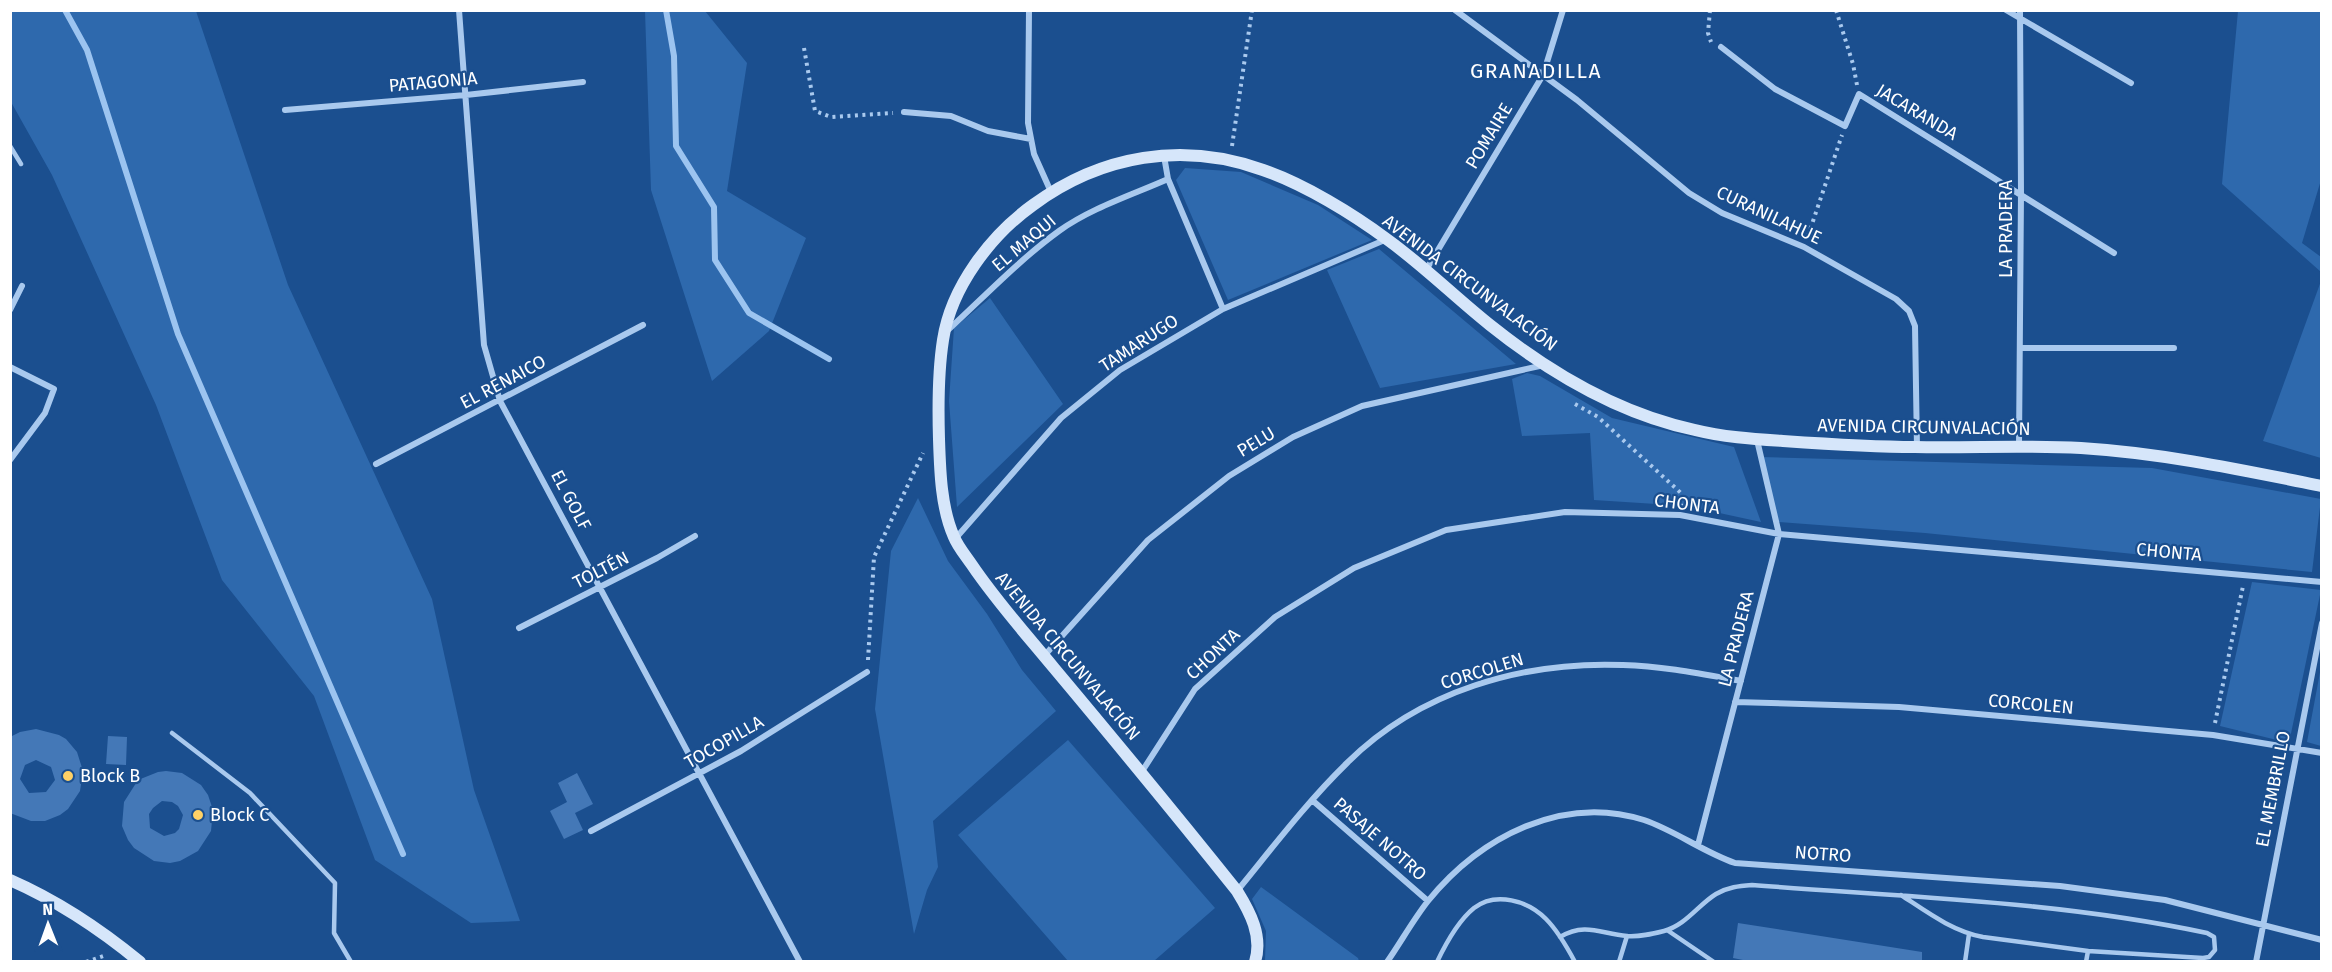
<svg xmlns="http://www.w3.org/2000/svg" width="2332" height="972" viewBox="0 0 2332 972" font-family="'Fira Sans',sans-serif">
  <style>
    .green { fill: #2e69ad }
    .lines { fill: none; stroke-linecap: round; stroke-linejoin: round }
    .stream { stroke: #9cc4f0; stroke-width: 6 }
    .building { fill: #4478b7; fill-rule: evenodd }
    .path { stroke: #a9c9ee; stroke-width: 4; stroke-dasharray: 3 4.5; stroke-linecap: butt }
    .lane { stroke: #a9c9ee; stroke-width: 4.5 }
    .street { stroke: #a9c9ee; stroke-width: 6 }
    .secondary { stroke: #d6e6fa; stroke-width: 12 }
    .poi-dot { fill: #ffd166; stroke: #1b4f8f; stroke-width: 2 }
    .labels { text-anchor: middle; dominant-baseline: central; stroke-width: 4.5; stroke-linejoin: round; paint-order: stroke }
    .street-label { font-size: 18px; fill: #fff; stroke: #1b4f8f }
    .poi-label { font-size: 18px; fill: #fff; stroke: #1b4f8f; text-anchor: start }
    .quarter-label { font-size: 21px; letter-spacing: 1.5px; fill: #fff; stroke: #1b4f8f }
  </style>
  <rect width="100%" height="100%" fill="#1b4f8f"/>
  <path class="green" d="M10 11H196L288 285 432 599 474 790 520 921 471 923 375 860 314 696 222 580 156 405 52 175 11 102Z
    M645 11H705L747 63 727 191 806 238 769 331 712 381 651 190Z
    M2238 11H2321V180L2302 243 2321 257V272L2222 184Z
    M1185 168 1241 172 1318 205 1372 240 1228 300 1176 180Z
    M1379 249 1516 364 1380 388 1327 270Z
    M2321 281V458L2263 441Z
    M990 298 1063 404 957 507 949 401 954 328Z
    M1527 373 1540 376 1612 418 1734 447 1761 522 1687 506 1594 500 1590 433 1522 436 1512 379Z
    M1760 457 2152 468 2321 499 2312 572 1925 533 1779 522Z
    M918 498 948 561 987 614 1022 670 1056 711 933 821 938 867 927 890 914 934 875 709 891 551Z
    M2252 582 2321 590 2289 743 2220 726Z
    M2321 667V746L2307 742Z
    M1068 740 1215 908 1154 961H1068L958 835Z
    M1261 887 1358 958 1359 961H1265L1266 931 1252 899Z"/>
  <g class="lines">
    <path class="stream" d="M65 10 87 50 178 334 403 854
      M666 10 674 56 676 146 714 207 715 260 749 313 829 359"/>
  </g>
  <path class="building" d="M36 729 59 735 66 739 77 752 83 771 80 791 68 809 60 815 45 821H31L10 813V737L20 732ZM36 760 51 767 55 780 46 792 29 793 20 779 25 765Z
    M108 736 127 737 126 765 106 764Z
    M166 771 182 773 201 785 208 795 213 810 211 831 198 851 180 861 170 863 154 861 134 848 128 840 122 826 124 802 138 780 158 772ZM162 801 172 802 178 806 183 815 179 829 175 833 164 836 150 828 149 814 153 808Z
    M577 773 593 804 575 813 583 830 564 839 550 811 567 802 558 783Z
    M1738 923 1922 952V962H1753L1733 958Z"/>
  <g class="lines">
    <path class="path" d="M1710 10 1708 33 1711 42
      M1836 10 1853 64 1857 85
      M804 48 815 111 831 117 893 113
      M1232 146 1252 10
      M1808 236 1842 135
      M1575 404 1598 417 1682 494 1681 505
      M868 660 874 557 923 453
      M2215 723 2243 586
      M86 962 106 955"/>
    <path class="lane" d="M10 146 21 164
      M172 733 250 793 335 883 334 933 351 962
      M1667 930 1714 962
      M1560 937C1586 922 1601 934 1627 936 1640 937 1652 934 1664 931 1686 925 1698 905 1716 894 1728 887 1739 886 1752 885 1904 897 2057 901 2207 933L2214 937 2215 950 2209 957 2203 958 2088 951 1983 937C1952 931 1927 912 1901 895
      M1437 962C1446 943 1458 921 1474 908 1496 891 1528 901 1546 919 1558 931 1567 947 1575 962
      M1619 962 1627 936
      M1965 962 1969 934
      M2086 962 2088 951"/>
    <path class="street" d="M459 10 484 345 500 401 800 962
      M1029 10 1028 123 1034 154 1051 192
      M1455 10 1577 100 1689 193 1722 213 1804 247 1896 299 1909 311 1915 326 1917 448
      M2006 10 2131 83
      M1721 47 1775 89 1845 126 1859 94 2114 253
      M285 110 466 95 583 82
      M904 112 951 116 988 131 1031 139
      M1168 179 1223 309
      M1426 270 1543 75 1563 10
      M10 310 22 286
      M948 330C984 297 1019 260 1059 231 1091 208 1132 195 1168 179L1164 156
      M2020 348H2174
      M10 367 54 389 45 413 10 460
      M2019 446 2021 193 2020 10
      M376 464 643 325
      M955 539 1061 418 1120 370 1223 309 1387 239
      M519 628 657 558 695 536
      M1044 656 1148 540 1229 476 1293 437 1362 406 1544 365
      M1735 702 1899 707 2213 735 2322 753
      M1141 773 1195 689 1275 617 1354 568 1446 530 1565 512 1680 515 1779 534 2322 582
      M1312 800 1428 901
      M591 831 741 751 867 672
      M1698 845 1779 534 1757 440
      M1237 891C1273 847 1307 802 1347 763 1419 691 1523 661 1623 665 1662 666 1702 674 1741 681
      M1387 962C1401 942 1413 920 1428 901 1480 837 1562 794 1644 820 1676 831 1703 852 1735 863L2060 886 2165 900 2322 940
      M2256 962 2322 623"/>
    <path class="secondary" d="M10 880C58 901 100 929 140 962
      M1255 962C1263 936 1250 912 1237 891 1177 816 1116 742 1054 668 1026 634 997 602 972 565 966 556 958 547 954 537 941 508 940 471 939 439 938 406 938 372 943 340 951 287 991 235 1033 205 1101 155 1183 141 1263 170 1304 184 1353 214 1388 240 1424 266 1456 298 1490 325 1550 373 1620 414 1695 430 1723 437 1754 439 1783 441 1827 444 1871 447 1915 447 1971 448 2026 445 2081 448 2162 453 2242 470 2322 486"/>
  </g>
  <g class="poi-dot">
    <circle cx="68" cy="776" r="6"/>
    <circle cx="198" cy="815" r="6"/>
  </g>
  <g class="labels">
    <g class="street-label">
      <text transform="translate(433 82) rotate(-5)">PATAGONIA</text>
      <text transform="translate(1917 112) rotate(31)">JACARANDA</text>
      <text transform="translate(1489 136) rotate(-59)">POMAIRE</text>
      <text transform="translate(1769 215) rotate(25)">CURANILAHUE</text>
      <text transform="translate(2006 229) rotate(-90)">LA PRADERA</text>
      <text transform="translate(1024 243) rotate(-40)">EL MAQUI</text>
      <text transform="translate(1470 283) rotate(37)">AVENIDA CIRCUNVALACIÓN</text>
      <text transform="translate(1139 343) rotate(-33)">TAMARUGO</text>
      <text transform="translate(503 382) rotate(-28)">EL RENAICO</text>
      <text transform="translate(1924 427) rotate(1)">AVENIDA CIRCUNVALACIÓN</text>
      <text transform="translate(1256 442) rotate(-31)">PELU</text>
      <text transform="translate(571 500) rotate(62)">EL GOLF</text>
      <text transform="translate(1687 504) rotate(7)">CHONTA</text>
      <text transform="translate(2169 552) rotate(5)">CHONTA</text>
      <text transform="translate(601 570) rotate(-27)">TOLTÉN</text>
      <text transform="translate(1736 639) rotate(-76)">LA PRADERA</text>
      <text transform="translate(1213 654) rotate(-43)">CHONTA</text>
      <text transform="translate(1068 656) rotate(50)">AVENIDA CIRCUNVALACIÓN</text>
      <text transform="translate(1482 671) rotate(-17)">CORCOLEN</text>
      <text transform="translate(2031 704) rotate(5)">CORCOLEN</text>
      <text transform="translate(724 742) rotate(-30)">TOCOPILLA</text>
      <text transform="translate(2273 789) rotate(-79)">EL MEMBRILLO</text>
      <text transform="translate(1380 839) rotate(41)">PASAJE NOTRO</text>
      <text transform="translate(1823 854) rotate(4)">NOTRO</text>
    </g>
    <g class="poi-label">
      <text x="80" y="776">Block B</text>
      <text x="210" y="815">Block C</text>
    </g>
    <g class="quarter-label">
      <text x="1536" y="71">GRANADILLA</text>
    </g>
  </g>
  <rect width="2332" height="972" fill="none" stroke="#ffffff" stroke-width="24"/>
  <g transform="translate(48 924) rotate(359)" stroke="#1b4f8f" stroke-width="4.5" paint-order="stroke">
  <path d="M0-4.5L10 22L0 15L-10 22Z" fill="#ffffff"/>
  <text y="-9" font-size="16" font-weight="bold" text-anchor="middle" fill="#ffffff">N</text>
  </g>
</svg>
